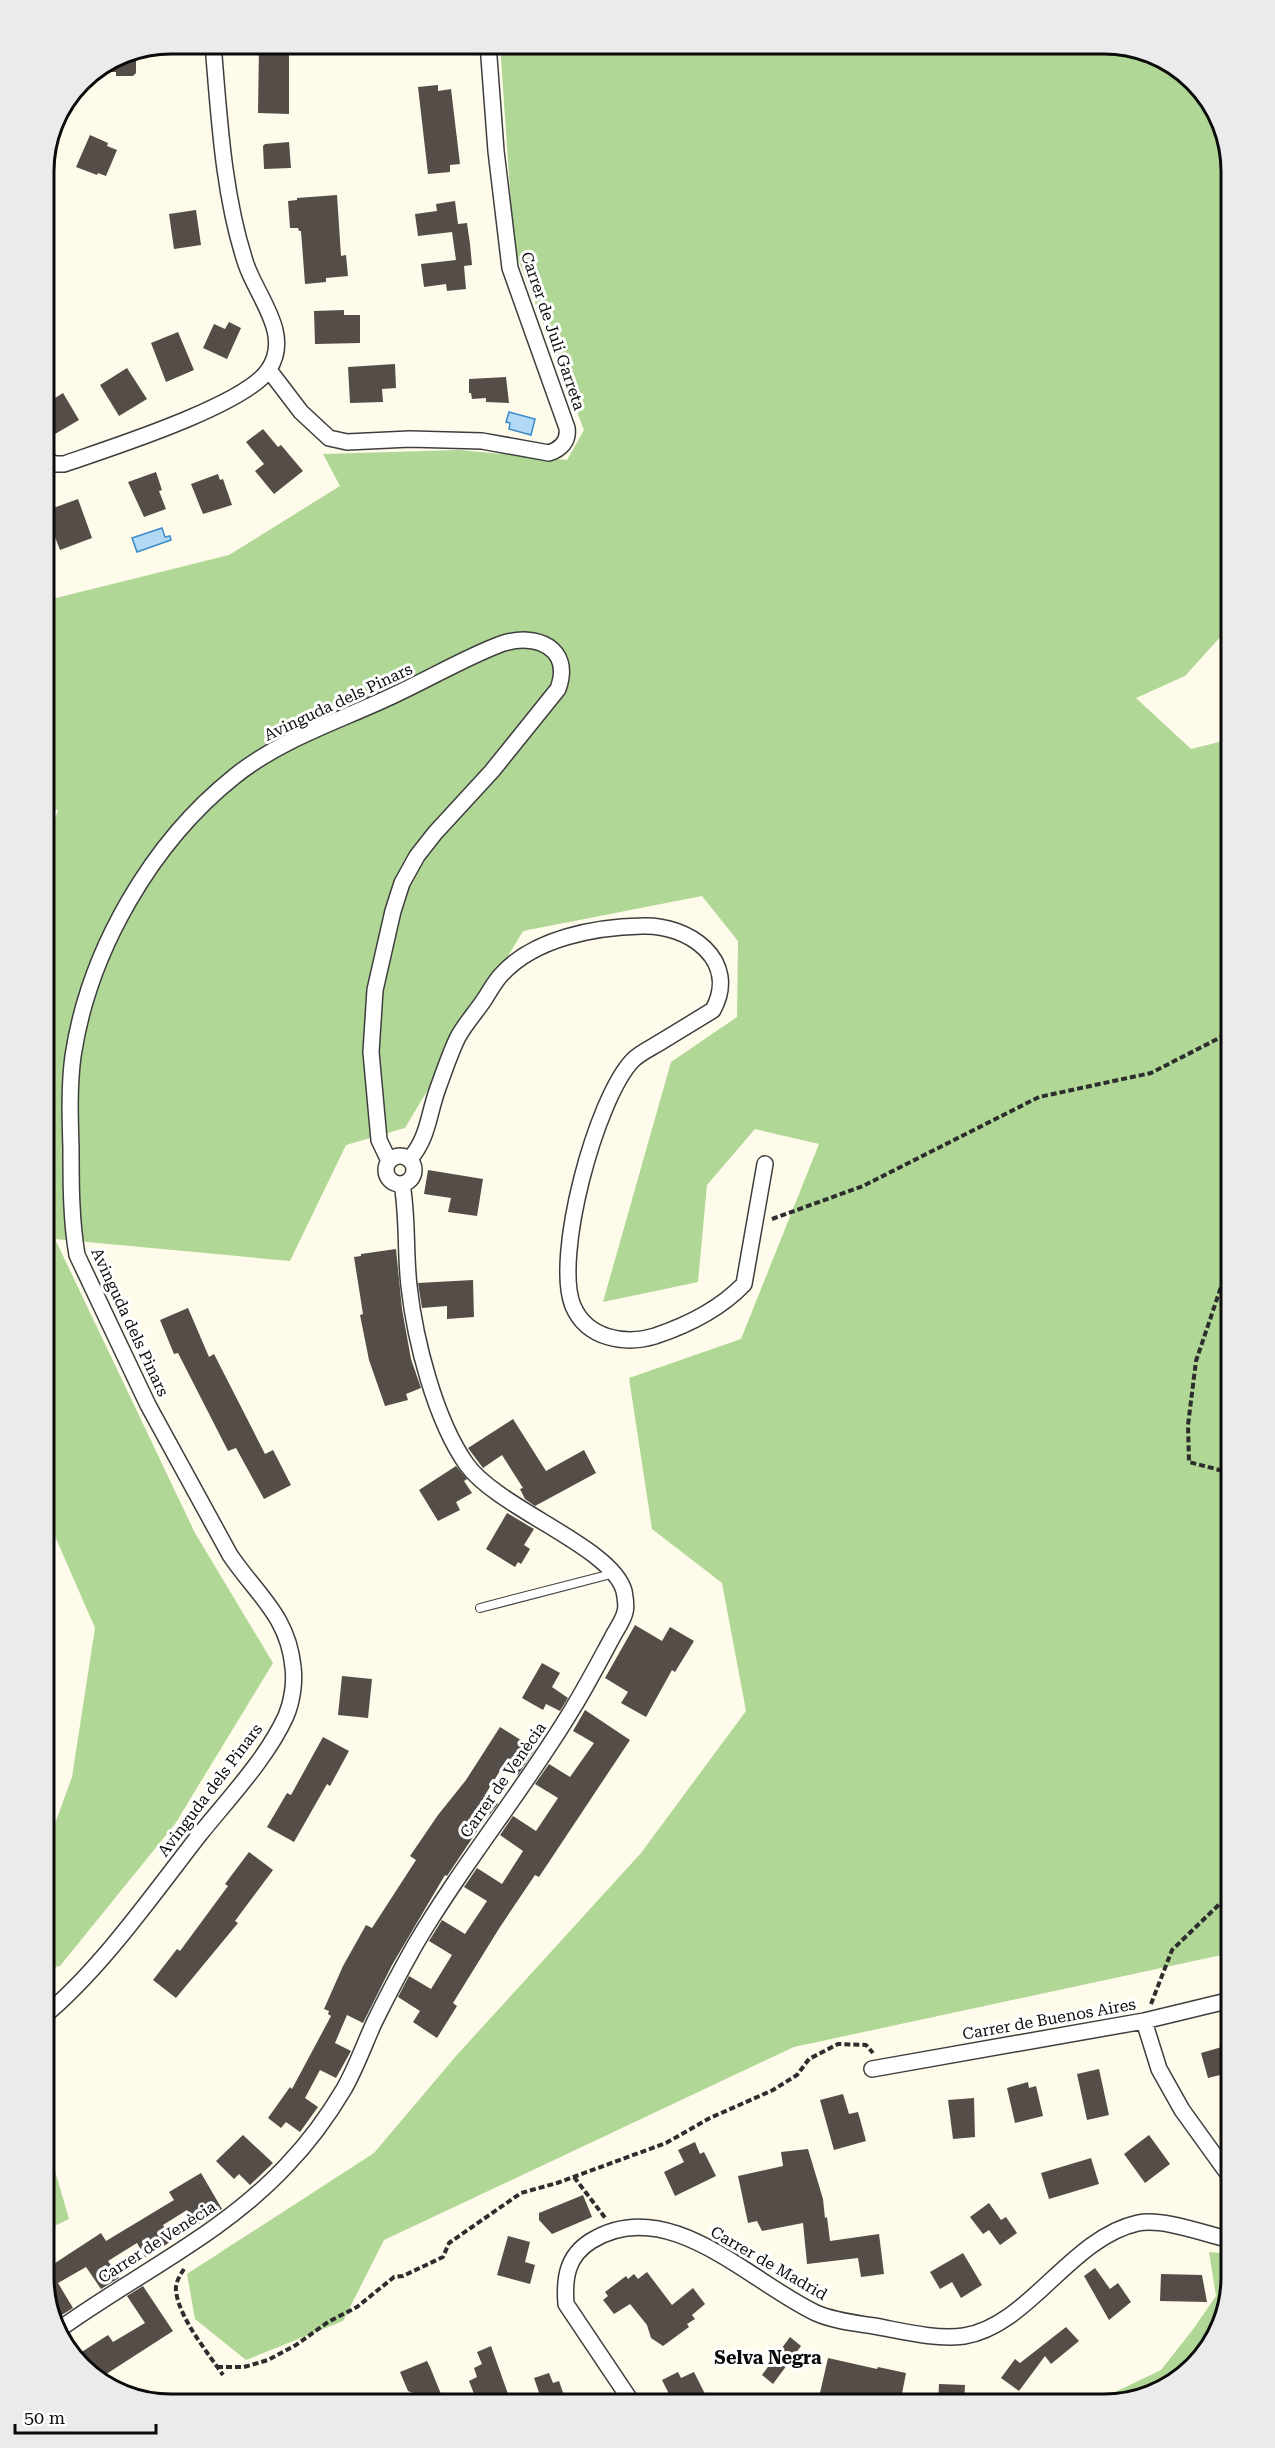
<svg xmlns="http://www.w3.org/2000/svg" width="1275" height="2448" viewBox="0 0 1275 2448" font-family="'Roboto Serif',serif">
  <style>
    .forest { fill: #b0d795 }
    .water { fill: #b1d8f4; stroke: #3a8ac9; stroke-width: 1.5 }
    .building { fill: #544d48 }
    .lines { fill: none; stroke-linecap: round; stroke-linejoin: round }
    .service-casing { stroke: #3e3e3e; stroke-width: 10 }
    .minor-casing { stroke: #3e3e3e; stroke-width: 18 }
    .path { stroke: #2d2d2d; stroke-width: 4; stroke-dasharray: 6 3; stroke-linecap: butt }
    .service { stroke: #fff; stroke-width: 8 }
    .minor { stroke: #fff; stroke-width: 15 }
    .labels { text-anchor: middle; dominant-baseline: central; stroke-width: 6; stroke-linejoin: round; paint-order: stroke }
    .street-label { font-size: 16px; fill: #0b0b0b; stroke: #fff }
    .neighbourhood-label { font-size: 18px; font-weight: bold; fill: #0b0b0b; stroke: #fff }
    .rim { fill: none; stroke: #0b0b0b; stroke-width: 3 }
  </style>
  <rect width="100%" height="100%" fill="#fffbea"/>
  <path class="forest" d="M500 44H1113L1181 70 1222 122 1231 171V625L1185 676 1136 698 1191 749 1231 739V1953L794 2047 384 2240 343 2321 246 2360 195 2319 187 2274 374 2153 456 2056 641 1853 746 1711 722 1583 652 1529 629 1378 741 1339 819 1144 755 1129 707 1185 698 1282 603 1302 671 1062 737 1017 738 941 702 896 523 931 405 1128 346 1145 290 1261 55 1239 195 1533 273 1663 175 1824 60 1966 44 1969V1854L72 1777 95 1628 44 1511V851L58 810 44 808V601L229 555 340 486 323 454 459 450 567 460 584 430 514 248Z
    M51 2157 69 2219 44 2231V2158Z
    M1209 2252 1231 2254V2278L1210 2348 1153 2395 1104 2404H1090L1161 2370 1194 2328 1216 2296Z"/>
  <path class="water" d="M509 412 535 419 531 435 509 429 510 423 506 422Z
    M162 528 165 537 170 536 171 540 137 552 132 538Z"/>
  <path class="building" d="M259 44H289V114L258 113Z
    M136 50V73L133 76H116V72H93L122 53Z
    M438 85V91L451 89 460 164 450 165V172L428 174 418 87Z
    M90 135 108 143 107 146 117 150 106 176 98 173 97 175 76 167Z
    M289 142 291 168 264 169 263 146 265 144Z
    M337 195 341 256 346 255 348 276 326 278V282L305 284 301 231H299L298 228H290L288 201 297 200V198Z
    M455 201 458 224 467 223 470 244 472 265 464 266 466 289 447 291 446 284 424 287 421 264 456 260 452 232 418 236 415 214 437 211 436 204Z
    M196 210 201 245 174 249 169 214Z
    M344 310V315H360V343L315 344 314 311Z
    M229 322 241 328 227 359 203 348 214 324 225 329Z
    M178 332 194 370 166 382 151 343Z
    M395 364 396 388 382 389 383 402 350 403 348 367Z
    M127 368 147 399 119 416 100 385Z
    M506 377 509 403 486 402V398L472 399 471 393H469V379Z
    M63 393 79 420 55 434 44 415V405Z
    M263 429 278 447 281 445 303 471 274 494 255 471 264 464 246 442Z
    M156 472 162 490 159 491 166 509 144 517 128 482Z
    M218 474 220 480 223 479 232 505 203 514 191 484Z
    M78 499 92 538 60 550 45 511Z
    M428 1170 483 1179 477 1216 448 1212 451 1198 424 1194Z
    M396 1249 402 1309 411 1359 421 1388 406 1394 408 1400 385 1406 369 1360 360 1315 363 1314 354 1257 361 1256V1254Z
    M473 1280 474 1317 447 1319V1306L422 1308 418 1283Z
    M188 1308 209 1357 214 1354 265 1454 273 1450 291 1485 264 1499 236 1448 228 1451 178 1353 174 1354 160 1320Z
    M513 1419 546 1471 584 1450 596 1473 535 1506 525 1499 520 1489 523 1488 502 1455 483 1468 468 1448Z
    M456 1466 467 1479 464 1481 472 1493 456 1502 460 1510 438 1521 419 1490Z
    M507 1513 534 1529 524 1545 530 1549 521 1564 518 1562 515 1567 486 1549Z
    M635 1625 662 1641 670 1627 694 1641 675 1672 672 1670 646 1717 621 1703 628 1692 605 1678Z
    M542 1663 560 1673 552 1687 568 1698 560 1711 546 1704 543 1710 522 1698Z
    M342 1676 372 1679 368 1718 338 1715Z
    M585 1710 630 1740 539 1877 535 1875 500 1927 453 2003 457 2006 437 2038 413 2022 420 2011 398 1997 409 1976 431 1989 452 1955 429 1941 442 1920 465 1934 487 1901 464 1887 477 1868 502 1884 523 1851 500 1835 513 1816 536 1831 558 1798 535 1784 549 1764 570 1777 594 1743 573 1731Z
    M500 1727 535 1749 518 1775 503 1766 485 1795 498 1804 479 1828 447 1876 445 1875 392 1965 363 2023 347 2015 335 2043 351 2051 336 2078 320 2070 305 2098 318 2107 300 2132 286 2122 281 2128 268 2118 290 2087 292 2089 331 2016 328 2014 329 2011 324 2009 343 1966 366 1925 372 1928 416 1860 410 1856 438 1815 466 1780Z
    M323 1737 349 1751 330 1786 327 1784 294 1842 267 1827 287 1793 291 1795Z
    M249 1852 273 1870 235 1921 238 1923 176 1998 153 1980 177 1949 180 1951 228 1886 225 1884Z
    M1232 2044V2072L1208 2078 1201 2053Z
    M1099 2069 1109 2115 1087 2120 1077 2074Z
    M1028 2082 1029 2088 1036 2086 1043 2116 1015 2123 1007 2088Z
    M843 2094 849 2114 858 2112 866 2141 834 2150 820 2100Z
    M974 2098 975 2137 953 2139 948 2100Z
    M243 2135 273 2163 250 2185 239 2174 234 2179 216 2161Z
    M1149 2135 1170 2164 1145 2183 1124 2154Z
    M695 2142 700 2154 704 2152 716 2176 675 2196 664 2172 684 2162 678 2150Z
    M808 2149 823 2199 825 2218 827 2217 830 2241 879 2234 884 2274 861 2277 858 2258 807 2264 803 2223 762 2231 757 2221 748 2223 738 2176 783 2166 781 2152Z
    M1091 2158 1099 2184 1049 2199 1041 2173Z
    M201 2173 222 2209 197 2225 187 2210 163 2225 172 2241 145 2257 137 2243 108 2261 119 2278 101 2289 86 2267 58 2283 73 2308 52 2321 44 2277V2258L49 2267 101 2233 106 2241 174 2200 169 2192Z
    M583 2195 592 2217 552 2234 539 2220V2213Z
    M989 2203 1001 2220 1006 2217 1017 2233 1000 2245 989 2230 983 2234 970 2217Z
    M508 2236 530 2242 525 2262 535 2265 530 2284 497 2275Z
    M963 2253 982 2285 961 2298 952 2282 940 2289 930 2272Z
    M1095 2268 1110 2289 1118 2283 1131 2302 1109 2320 1084 2276Z
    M647 2272 672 2305 693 2288 705 2304 692 2315 695 2319 687 2324 689 2327 663 2346 651 2338 647 2325 630 2304 614 2314 603 2300 608 2296 605 2292 626 2276 628 2279 634 2274 638 2279Z
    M1161 2274 1202 2275 1207 2302 1160 2301Z
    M143 2286 173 2331 97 2380 77 2355 108 2335 113 2342 145 2323 127 2296Z
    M1066 2327 1079 2341 1051 2364 1045 2356 1019 2391 1001 2378 1015 2359 1020 2363Z
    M790 2337 801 2346 773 2384 762 2375Z
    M491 2346 508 2394 484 2404H478L469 2381 477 2377 474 2368 482 2364 477 2352Z
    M828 2358 877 2369 878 2367 906 2373 900 2404H827L828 2399 819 2397Z
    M427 2361 430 2367 445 2404H438L408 2391 400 2372Z
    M678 2372 681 2378 694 2372 710 2404H674L662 2380Z
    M549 2373 553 2383 559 2381 567 2404H543L534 2378Z
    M939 2384 965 2385 964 2404H938Z"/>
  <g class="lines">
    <defs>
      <path id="service" d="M480 1608 615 1573"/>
      <path id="minor" d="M269 370 301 412 329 438 347 442 410 439 482 441 549 453C561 449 569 441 567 428L510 268 496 151 488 44
        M44 459 55 464H64C107 449 247 405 269 369 292 334 257 297 246 264 223 195 219 115 213 44
        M386 1170a14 14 0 1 1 28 0a14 14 0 1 1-28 0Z
        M410 1159C429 1136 428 1115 438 1088 444 1072 450 1053 458 1037 465 1024 476 1012 484 1000 490 991 495 981 502 974 535 938 595 927 642 926 688 924 740 960 713 1010 695 1021 677 1032 659 1043 651 1048 640 1053 633 1060 596 1098 553 1258 573 1306 587 1339 625 1345 655 1336 688 1325 720 1309 744 1284L765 1164
        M44 2016C101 1969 154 1893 200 1834 229 1798 267 1758 286 1716 292 1702 295 1683 293 1667 288 1616 257 1595 230 1555L148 1405 77 1255C71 1220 71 1184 71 1148 70 1118 69 1086 73 1056 89 950 152 842 235 776 281 739 339 721 392 696 427 680 466 657 501 644 536 632 573 648 558 689L492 771 435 833 417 856 402 883 393 911 375 990 371 1052 379 1140 389 1161
        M1144 2021 1159 2069 1182 2110 1231 2178
        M872 2069 1144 2021 1231 2000
        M57 2331C134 2275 222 2235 287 2165 309 2142 328 2116 344 2089 356 2068 364 2045 374 2023 387 1996 401 1970 415 1945 463 1863 524 1790 573 1708 587 1685 599 1662 612 1638 616 1630 623 1621 625 1612 627 1606 625 1597 624 1591 612 1547 499 1509 467 1465 435 1420 415 1340 409 1286 405 1251 408 1218 402 1184
        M633 2404 566 2304C564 2278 567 2256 591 2241 668 2193 750 2282 816 2313 834 2321 855 2323 874 2326 902 2331 936 2340 964 2336 1029 2326 1070 2238 1138 2223 1164 2218 1205 2234 1231 2240"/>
    </defs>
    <use href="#service" class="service-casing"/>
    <use href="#minor" class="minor-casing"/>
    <path class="path" d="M772 1219 863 1186 1039 1097 1151 1073 1231 1032
      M1231 1473 1189 1462 1188 1425 1196 1361 1222 1284 1231 1271
      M1151 2004 1172 1950 1231 1893
      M574 2177 606 2219
      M184 2269C180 2275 175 2283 176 2291 179 2318 208 2353 223 2375
      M217 2367H244L268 2360 296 2345 328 2322 357 2307 394 2277 403 2276 443 2257 449 2243 521 2193 557 2183 666 2143 710 2118 773 2090 797 2075 809 2059 838 2044 866 2045 873 2053"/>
    <use href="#service" class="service"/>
    <use href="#minor" class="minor"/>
  </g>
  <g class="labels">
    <g class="street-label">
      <text transform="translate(553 331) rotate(71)">Carrer de Juli Garreta</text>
      <text transform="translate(338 702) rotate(-25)">Avinguda dels Pinars</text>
      <text transform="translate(130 1322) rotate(65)">Avinguda dels Pinars</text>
      <text transform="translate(503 1780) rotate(-55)">Carrer de Venècia</text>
      <text transform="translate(210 1790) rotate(-53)">Avinguda dels Pinars</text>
      <text transform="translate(1049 2019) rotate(-10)">Carrer de Buenos Aires</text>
      <text transform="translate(157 2242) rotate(-33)">Carrer de Venècia</text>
      <text transform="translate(769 2263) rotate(30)">Carrer de Madrid</text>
    </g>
    <g class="neighbourhood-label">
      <text x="768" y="2357">Selva Negra</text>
    </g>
  </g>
  <path d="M0 0H1275V2448H0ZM171 54H1104A117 117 0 0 1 1221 171V2277A117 117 0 0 1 1104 2394H171A117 117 0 0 1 54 2277V171A117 117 0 0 1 171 54Z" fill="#ebebeb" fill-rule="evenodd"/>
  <path class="rim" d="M171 54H1104A117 117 0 0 1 1221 171V2277A117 117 0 0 1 1104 2394H171A117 117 0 0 1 54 2277V171A117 117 0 0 1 171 54Z"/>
  <path d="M15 2424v9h141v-9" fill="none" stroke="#0b0b0b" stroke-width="3"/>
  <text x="24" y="2424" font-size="18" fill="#0b0b0b" stroke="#ffffff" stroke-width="4.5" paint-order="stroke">50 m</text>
</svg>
